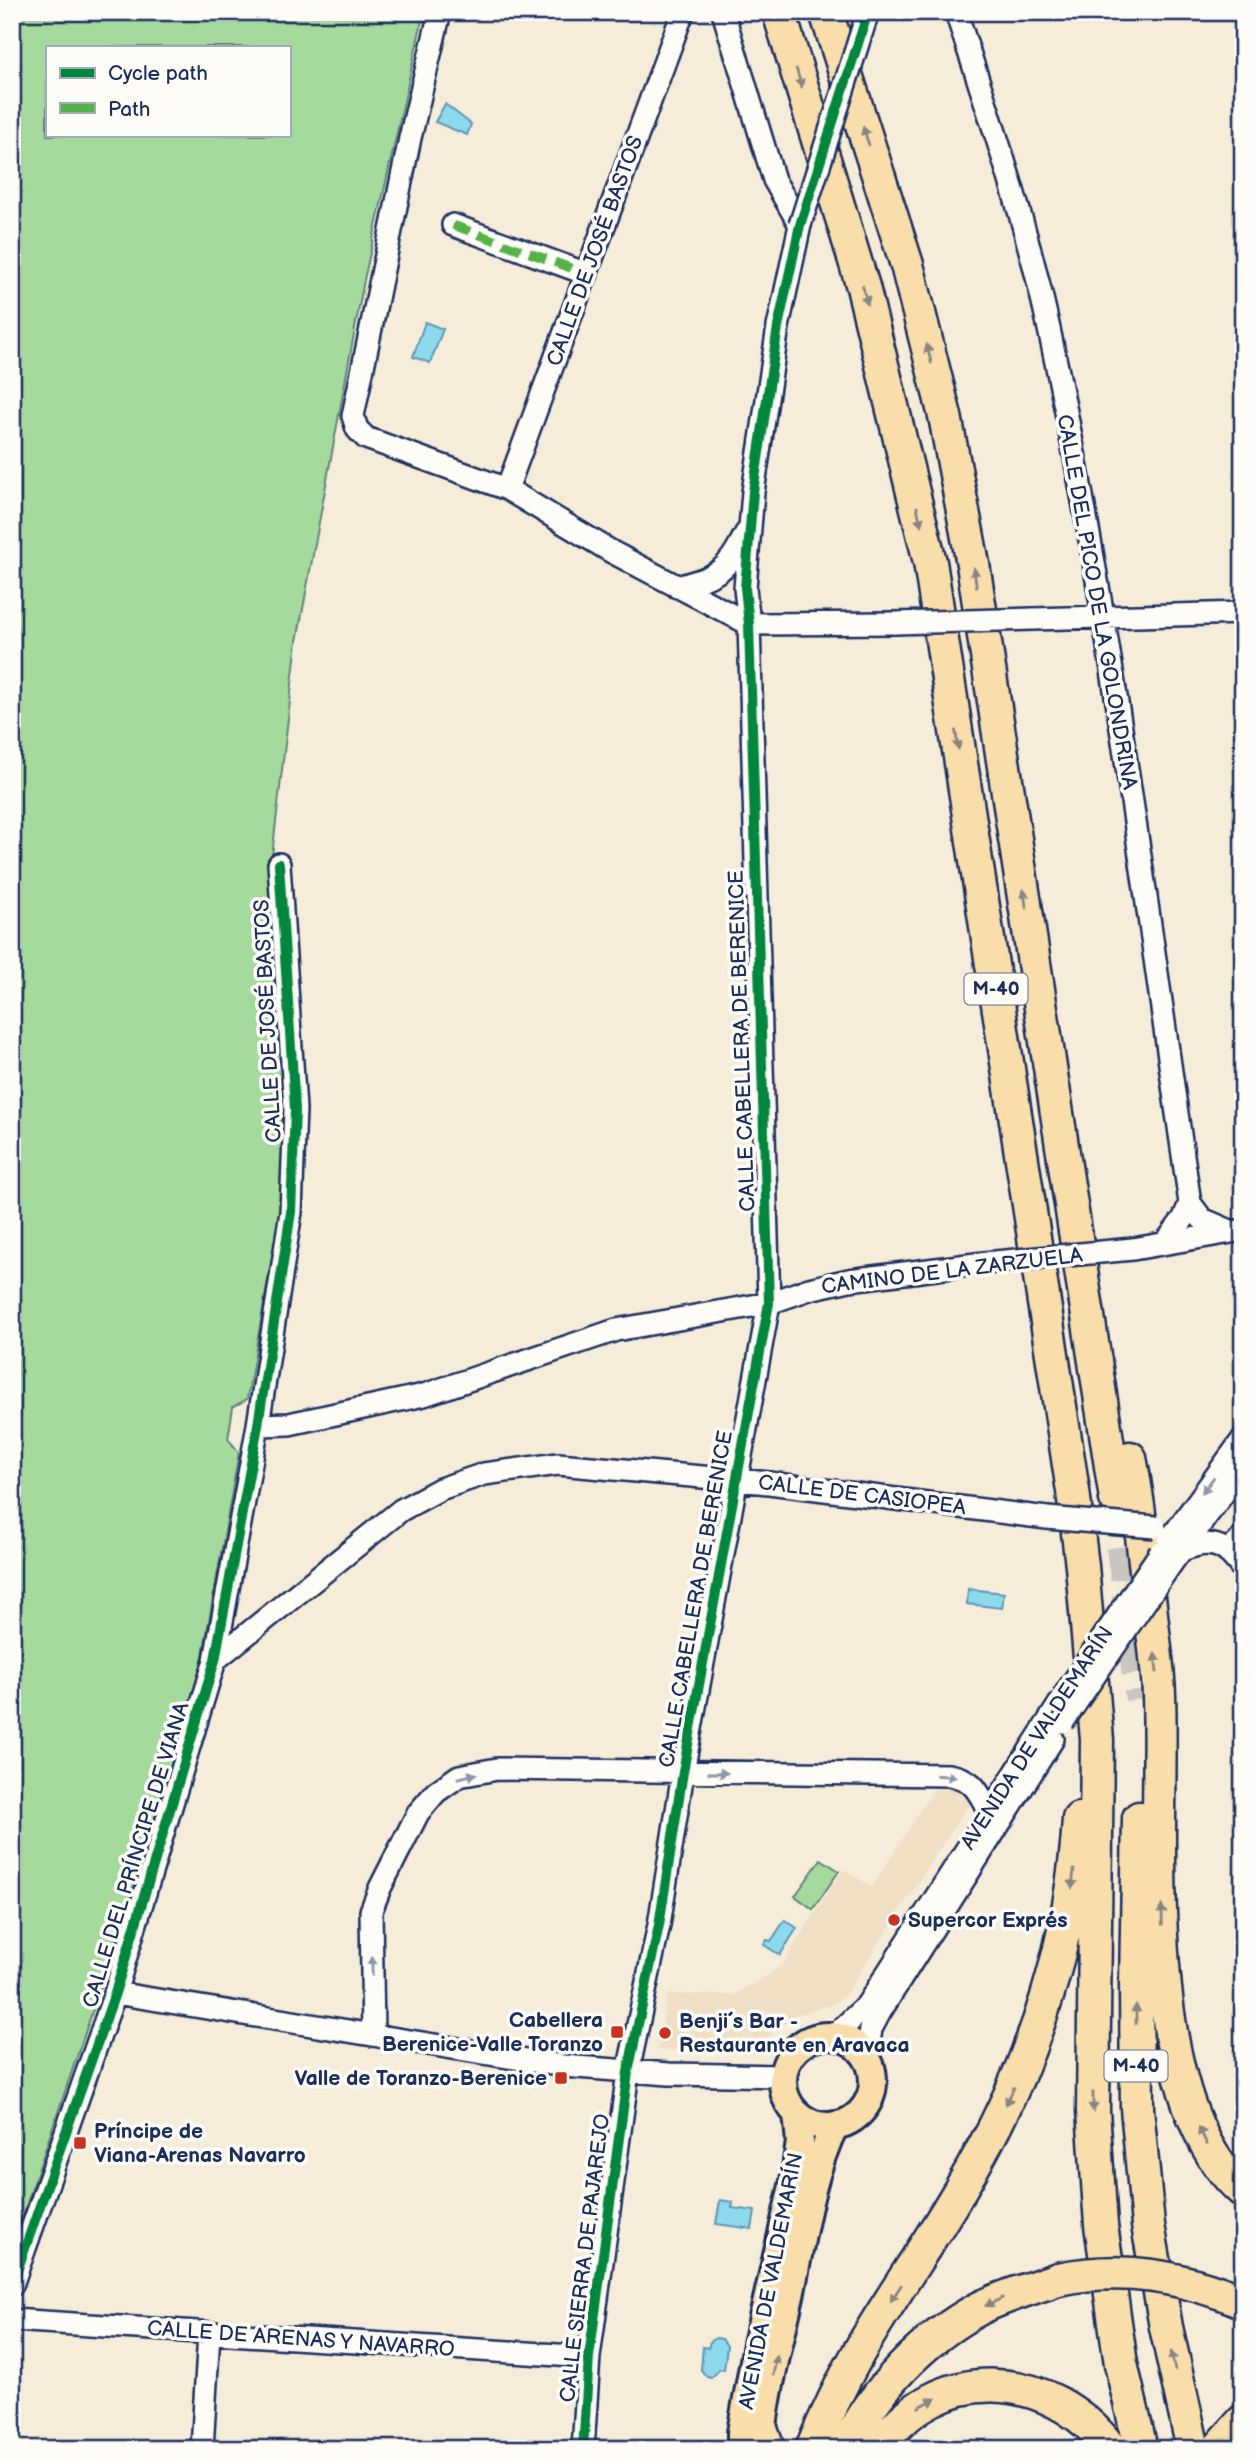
<svg xmlns="http://www.w3.org/2000/svg" width="1255" height="2461" viewBox="0 0 1255 2461" font-family="'Balsamiq Sans',sans-serif">
  <style>
    .built { fill: #f0e1c6 }
    .green { fill: #a5da9d; stroke: #60847e; stroke-width: 2; fill-rule: evenodd }
    .water { fill: #8dd9ee; stroke: #5f95b4; stroke-width: 2 }
    .lines { fill: none; stroke-linecap: round; stroke-linejoin: round }
    .highway-tunnel { stroke: #c9c6c1; stroke-width: 32; stroke-dasharray: 32 16; stroke-linecap: butt }
    .minor-casing { stroke: #1b2f5e; stroke-width: 26 }
    .major-casing { stroke: #1b2f5e; stroke-width: 32 }
    .highway-casing { stroke: #1b2f5e; stroke-width: 37 }
    .minor { stroke: #fdfcf7; stroke-width: 21 }
    .major { stroke: #f9deab; stroke-width: 26 }
    .highway { stroke: #f9deab; stroke-width: 32 }
    .minor-bridge-casing { stroke: #1b2f5e; stroke-width: 26; stroke-linecap: butt }
    .highway-bridge-casing { stroke: #1b2f5e; stroke-width: 37; stroke-linecap: butt }
    .minor-bridge { stroke: #fdfcf7; stroke-width: 21 }
    .highway-bridge { stroke: #f9deab; stroke-width: 32 }
    .quiet { stroke: #55b248; stroke-width: 9; stroke-dasharray: 18 9; stroke-linecap: butt }
    .cycleway-casing { stroke: #fdfcf7; stroke-width: 15 }
    .cycleway { stroke: #00873e; stroke-width: 10 }
    .oneway { fill: #8a8684 }
    .oneway2 { fill: #8c96aa }
    .poi-dot { fill: #c8321e; stroke: #fdfcf7; stroke-width: 2.5 }
    .labels { text-anchor: middle; dominant-baseline: central; stroke-width: 7; stroke-linejoin: round; paint-order: stroke }
    .shield { fill: #fdfcf7; stroke: #5f6c8c; stroke-width: 2 }
    .shield-label { font-size: 19px; font-weight: bold; fill: #1b2f5e }
    .street-label { font-size: 21px; fill: #1b2f5e; stroke: #fdfcf7 }
    .poi-label { font-size: 21px; font-weight: bold; fill: #1b2f5e; stroke: #fdfcf7; text-anchor: start }
  </style>
  <rect width="100%" height="100%" fill="#f5ecda"/>
  <filter id="ink" filterUnits="userSpaceOnUse"><feTurbulence type="fractalNoise" baseFrequency=".0143" numOctaves="2"/><feDisplacementMap in="SourceGraphic" scale="14" xChannelSelector="R" yChannelSelector="G"/><feConvolveMatrix kernelMatrix="1 2 1 2 8 2 1 2 1" color-interpolation-filters="sRGB"/></filter>
  <g filter="url(#ink)">
    <path class="built" d="M935 1787 956 1790 970 1802 846 1994 831 2005 796 2015 773 2032 763 2048 753 2054 658 2050 668 1994 733 1995 768 1975 784 1962 843 1869 872 1887Z"/>
    <path class="green" d="M12 12H424L364 280 297 641 269 882 285 1108 281 1207 247 1399 233 1407 228 1439 239 1452 201 1666 161 1810 12 2247ZM47 47H289V135H47Z
      M821 1859 839 1871 813 1909 795 1896Z"/>
    <path class="water" d="M445 104 471 124 467 135 435 122Z
      M425 322 443 329 430 363 413 357Z
      M968 1589 1004 1593 1002 1608 967 1604Z
      M785 1920 797 1928 780 1955 764 1945 767 1940 771 1941Z
      M720 2200 733 2202 732 2208 755 2211 752 2229 716 2224Z
      M716 2338 722 2339 727 2346 724 2370 720 2369 711 2378 707 2377 701 2370 703 2347 708 2348 710 2342Z"/>
    <g class="lines">
      <path class="highway-tunnel" d="M1116 1499 1141 1699"/>
      <defs>
        <path id="minor" d="M440 12 410 138 353 416 357 429 366 438 507 489 612 552 749 624 895 623
          M956 12C990 117 1026 221 1049 329 1111 618 1147 911 1190 1203
          M453 225 587 274
          M507 489 683 12
          M677 587C720 575 726 572 746 533
          M1033 619 1243 613
          M1166 1242 1184 1218 1190 1203 1202 1219 1230 1231
          M1133 1249 1243 1230
          M258 1425 289 1424 424 1395 616 1330 769 1303 809 1289 849 1280 984 1263
          M1225 1549 1235 1546 1243 1536
          M1180 1551C1210 1538 1225 1543 1243 1570
          M1160 1553 1243 1439
          M1171 1564 1243 1467
          M215 1660 401 1510 440 1489 484 1474 558 1464 769 1483 1047 1518
          M115 1993 563 2066 669 2074 783 2076
          M373 2034 371 1911 380 1888 418 1813 436 1792 459 1776 497 1769 949 1775C974 1779 977 1790 989 1811
          M833 2037 867 2005 1060 1703
          M867 2058 871 2029 880 2012 1053 1739
          M12 2285 115 1993 215 1660 258 1425 291 1212 295 1109 279 864
          M12 2320 589 2357
          M202 2449 209 2333
          M583 2449 589 2357 628 2072 659 1925 683 1772 769 1303 749 624 745 588 753 492 778 327 800 225 774 180 723 12"/>
        <path id="major" d="M783 2081a45 45 0 1 1 90 0a45 45 0 1 1-90 0Z
          M741 2449V2432L757 2344 794 2181 800 2142 797 2114
          M761 2449C764 2398 779 2346 790 2296 802 2239 809 2178 835 2125"/>
        <path id="highway" d="M779 12 863 287 930 562 1073 1491 1082 1566 1097 1740 1093 2111 1101 2225 1121 2364 1141 2449
          M826 12 907 265 945 416 973 564 1116 1499
          M1130 1458C1140 1507 1144 1556 1150 1605 1153 1635 1158 1665 1159 1695 1164 1827 1135 2098 1243 2191
          M1139 1818 1136 1984 1137 2108 1148 2225 1166 2327 1193 2449
          M762 2432 768 2449
          M812 2449C830 2406 850 2365 875 2325 909 2270 947 2216 978 2158 1036 2055 1072 1938 1079 1819
          M845 2449C875 2389 923 2338 982 2307 1007 2295 1033 2288 1058 2279
          M878 2449C936 2361 1050 2368 1111 2449
          M1218 2449 1243 2421"/>
      </defs>
      <use href="#minor" class="minor-casing"/>
      <use href="#major" class="major-casing"/>
      <use href="#highway" class="highway-casing"/>
      <use href="#minor" class="minor"/>
      <use href="#major" class="major"/>
      <use href="#highway" class="highway"/>
      <defs>
        <path id="minor-bridge" d="M800 225 868 12
          M895 623 1033 619
          M984 1263 1133 1249
          M1047 1518 1155 1527
          M1063 1697 1160 1553
          M1063 1722 1171 1564"/>
        <path id="highway-bridge" d="M1058 2279C1124 2266 1180 2276 1242 2301"/>
      </defs>
      <use href="#minor-bridge" class="minor-bridge-casing"/>
      <use href="#highway-bridge" class="highway-bridge-casing"/>
      <use href="#minor-bridge" class="minor-bridge"/>
      <use href="#highway-bridge" class="highway-bridge"/>
      <path class="quiet" d="M453 225 587 274"/>
      <defs>
        <path id="cycleway" d="M12 2285 115 1993 215 1660 258 1425 291 1212 295 1109 279 864
          M583 2449 589 2357 628 2072 659 1925 683 1772 769 1303 749 624 745 588 753 492 778 327 800 225 868 12"/>
      </defs>
      <use href="#cycleway" class="cycleway-casing"/>
      <use href="#cycleway" class="cycleway"/>
    </g>
    <defs><path id="oneway-solid" d="M-6-.8H1V-3.2L6.5 0L1 3.2V.8H-6Z" transform="scale(1.75)"/></defs>
    <g class="oneway">
      <use href="#oneway-solid" transform="translate(799 78) rotate(73)"/>
      <use href="#oneway-solid" transform="translate(866 136) rotate(-108)"/>
      <use href="#oneway-solid" transform="translate(865 295) rotate(75)"/>
      <use href="#oneway-solid" transform="translate(929 354) rotate(-104)"/>
      <use href="#oneway-solid" transform="translate(919 516) rotate(77)"/>
      <use href="#oneway-solid" transform="translate(975 577) rotate(-99)"/>
      <use href="#oneway-solid" transform="translate(957 740) rotate(81)"/>
      <use href="#oneway-solid" transform="translate(1025 899) rotate(-99)"/>
      <use href="#oneway-solid" transform="translate(1156 1663) rotate(-96)"/>
      <use href="#oneway-solid" transform="translate(1073 1879) rotate(96)"/>
      <use href="#oneway-solid" transform="translate(1162 1915) rotate(-92)"/>
      <use href="#oneway-solid" transform="translate(1136 2014) rotate(-90)"/>
      <use href="#oneway-solid" transform="translate(1010 2096) rotate(115)"/>
      <use href="#oneway-solid" transform="translate(1093 2102) rotate(90)"/>
      <use href="#oneway-solid" transform="translate(1203 2136) rotate(-116)"/>
      <use href="#oneway-solid" transform="translate(896 2293) rotate(123)"/>
      <use href="#oneway-solid" transform="translate(994 2302) rotate(155)"/>
      <use href="#oneway-solid" transform="translate(1173 2361) rotate(-102)"/>
      <use href="#oneway-solid" transform="translate(775 2365) rotate(-79)"/>
      <use href="#oneway-solid" transform="translate(927 2403) rotate(-27)"/>
    </g>
    <g class="oneway2">
      <use href="#oneway-solid" transform="translate(1208 1485) rotate(127)"/>
      <use href="#oneway-solid" transform="translate(718 1773)"/>
      <use href="#oneway-solid" transform="translate(467 1776) rotate(-14)"/>
      <use href="#oneway-solid" transform="translate(946 1776) rotate(4)"/>
      <use href="#oneway-solid" transform="translate(372 1966) rotate(-91)"/>
    </g>
  </g>
  <g class="poi-dot">
    <circle cx="894" cy="1920" r="7"/>
    <rect x="610" y="2025" width="14" height="14" rx="3.5"/>
    <circle cx="665" cy="2033" r="7"/>
    <rect x="554" y="2071" width="14" height="14" rx="3.5"/>
    <rect x="73" y="2136" width="14" height="14" rx="3.5"/>
  </g>
  <g class="labels">
    <g class="shield">
      <rect x="964.5" y="973.5" width="63" height="31" rx="5"/>
      <rect x="1104.5" y="2050.5" width="63" height="31" rx="5"/>
    </g>
    <g class="shield-label">
      <text x="996" y="989">M-40</text>
      <text x="1136" y="2066">M-40</text>
    </g>
    <g class="street-label">
      <text transform="translate(595 251) rotate(-70)">CALLE DE JOSÉ BASTOS</text>
      <text transform="translate(1097 602) rotate(80)">CALLE DEL PICO DE LA GOLONDRINA</text>
      <text transform="translate(268 1021) rotate(-93)">CALLE DE JOSÉ BASTOS</text>
      <text transform="translate(742 1041) rotate(-92)">CALLE CABELLERA DE BERENICE</text>
      <text transform="translate(952 1271) rotate(-7)">CAMINO DE LA ZARZUELA</text>
      <text transform="translate(862 1495) rotate(7)">CALLE DE CASIOPEA</text>
      <text transform="translate(696 1599) rotate(-80)">CALLE CABELLERA DE BERENICE</text>
      <text transform="translate(1037 1738) rotate(-57)">AVENIDA DE VALDEMARÍN</text>
      <text transform="translate(136 1855) rotate(-73)">CALLE DEL PRÍNCIPE DE VIANA</text>
      <text transform="translate(585 2258) rotate(-83)">CALLE SIERRA DE PAJAREJO</text>
      <text transform="translate(771 2281) rotate(-79)">AVENIDA DE VALDEMARÍN</text>
      <text transform="translate(301 2339) rotate(4)">CALLE DE ARENAS Y NAVARRO</text>
    </g>
    <g class="poi-label">
      <text x="908" y="1920">Supercor Exprés</text>
      <text x="603" y="2020" text-anchor="end">Cabellera<tspan x="603" dy="24">Berenice-Valle Toranzo</tspan></text>
      <text x="679" y="2021">Benji´s Bar -<tspan x="679" dy="24">Restaurante en Aravaca</tspan></text>
      <text x="547" y="2078" text-anchor="end">Valle de Toranzo-Berenice</text>
      <text x="94" y="2131">Príncipe de<tspan x="94" dy="24">Viana-Arenas Navarro</tspan></text>
    </g>
  </g>
  <rect width="1255" height="2461" fill="none" stroke="#fdfcf7" stroke-width="42"/>
  <rect x="21" y="21" width="1213" height="2419" fill="none" stroke="#1b2f5e" stroke-width="2.5" filter="url(#ink)"/>
  <rect x="46" y="46" width="245" height="91" fill="#fdfcf7" stroke="#a3aaba" stroke-width="2"/>
  <rect x="60" y="68" width="35" height="10" fill="#00873e" stroke="#a3aaba" stroke-width="2"/>
  <text x="108" y="80" font-size="21" fill="#1b2f5e">Cycle path</text>
  <rect x="60" y="103" width="35" height="10" fill="#55b248" stroke="#a3aaba" stroke-width="2"/>
  <text x="108" y="116" font-size="21" fill="#1b2f5e">Path</text>
</svg>
